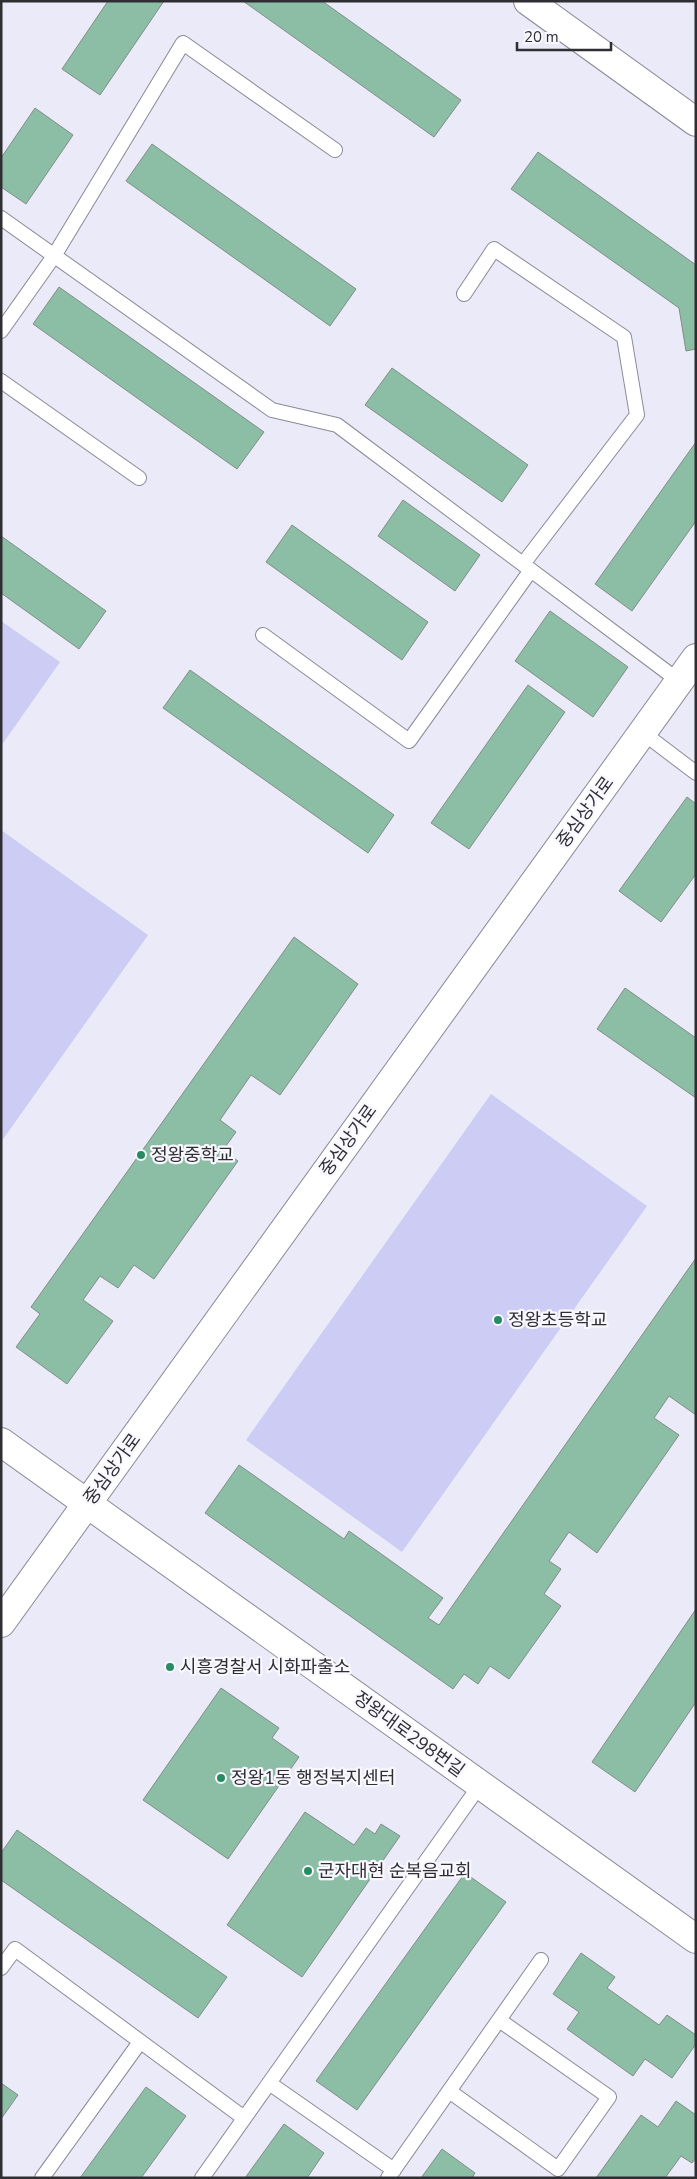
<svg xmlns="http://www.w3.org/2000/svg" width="697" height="2179" viewBox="0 0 697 2179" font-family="'Nunito Sans','Noto Sans KR',sans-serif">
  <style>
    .green { fill: #ccccf4 }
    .building { fill: #8cbda5; stroke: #818e87 }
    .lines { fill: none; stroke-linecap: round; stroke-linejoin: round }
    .service-casing { stroke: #8a8a96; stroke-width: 16 }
    .tertiary-casing { stroke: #8a8a96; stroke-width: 30 }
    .service { stroke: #fff; stroke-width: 14 }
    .tertiary { stroke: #fff; stroke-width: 28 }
    .poi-dot { fill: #298b64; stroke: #f8f8fe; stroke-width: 2 }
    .labels { text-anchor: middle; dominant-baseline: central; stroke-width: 4.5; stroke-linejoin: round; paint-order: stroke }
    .street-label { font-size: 18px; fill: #2e2e33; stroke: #f8f8fe }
    .poi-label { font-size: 18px; fill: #2e2e33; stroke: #f8f8fe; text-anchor: start }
  </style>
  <rect width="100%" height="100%" fill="#eaeaf8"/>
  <path class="green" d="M1 621 60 662 1 746Z
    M1 830 148 935 1 1142Z
    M491 1094 647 1206 402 1552 246 1440Z"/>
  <path class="building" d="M108 1H164L100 95 62 69Z
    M243 1H322L461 100 434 137Z
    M35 108 73 135 26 204 1 187V158Z
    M152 144 356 289 330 326 126 181Z
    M538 152 696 265V349L686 351 679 308 511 189Z
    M59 287 264 432 237 469 33 324Z
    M392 368 528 465 502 502 365 405Z
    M696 442V521L632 611 595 584Z
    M403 500 480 555 455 591 378 536Z
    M292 525 428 622 402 660 266 562Z
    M1 536 106 611 79 649 1 593Z
    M550 611 628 667 593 717 515 661Z
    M190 670 394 815 368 853 163 708Z
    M528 685 565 712 469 849 431 823Z
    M687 797 696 804V874L661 922 619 891Z
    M294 937 358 984 280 1095 251 1075 220 1120 236 1132 223 1150 238 1161 154 1279 134 1265 118 1288 100 1276 83 1300 113 1321 67 1384 16 1347 40 1314 31 1307Z
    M625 988 696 1038V1098L597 1029Z
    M696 1258V1415L669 1396 654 1418 679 1435 597 1553 569 1532 549 1561 561 1569 544 1594 561 1606 509 1679 490 1666 478 1684 464 1674 453 1689 205 1513 239 1465 344 1539 349 1531 443 1598 428 1618 439 1625Z
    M696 1609V1702L635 1792 592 1762Z
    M221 1688 279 1728 272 1738 299 1757 228 1859 143 1800Z
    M305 1812 354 1845 366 1828 375 1834 381 1824 400 1836 302 1977 227 1925Z
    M17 1830 227 1977 198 2018 1 1880V1853Z
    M465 1873 506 1902 357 2110 316 2081Z
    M581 1953 615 1977 607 1988 659 2025 667 2015 696 2035V2044L672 2078 645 2059 633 2076 567 2029 579 2012 553 1994Z
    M1 2083 18 2095 1 2119Z
    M146 2087 186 2116 141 2178H80Z
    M676 2101 696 2115V2158L692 2163 681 2156 665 2178H596L641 2115 658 2127Z
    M284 2124 324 2153 307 2178H245Z
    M442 2149 475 2173 472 2178H421Z"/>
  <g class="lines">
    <defs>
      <path id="service" d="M1 218 272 410 337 425 679 681
        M464 294 494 249 624 337 637 415 523 564
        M1 331 54 256 183 43 335 150
        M1 381 139 478
        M263 635 409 741 531 570
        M642 732 696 773
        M1 1968 15 1949 244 2118
        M269 2083 394 2170
        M449 2091 558 2169 609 2097 499 2020
        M42 2178 140 2042
        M202 2178 480 1785
        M388 2178 541 1960"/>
      <path id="tertiary" d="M528 1 696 122
        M1 1442 696 1939
        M1 1623 696 658"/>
    </defs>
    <use href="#service" class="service-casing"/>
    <use href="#tertiary" class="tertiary-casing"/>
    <use href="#service" class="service"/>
    <use href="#tertiary" class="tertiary"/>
  </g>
  <g class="poi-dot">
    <circle cx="141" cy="1155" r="5"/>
    <circle cx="498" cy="1320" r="5"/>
    <circle cx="170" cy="1667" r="5"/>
    <circle cx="221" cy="1778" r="5"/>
    <circle cx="308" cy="1871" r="5"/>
  </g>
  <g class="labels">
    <g class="street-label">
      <text transform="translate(585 812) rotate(-54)">중심상가로</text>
      <text transform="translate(348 1140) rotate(-54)">중심상가로</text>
      <text transform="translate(112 1469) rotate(-54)">중심상가로</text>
      <text transform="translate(409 1734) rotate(36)">정왕대로298번길</text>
    </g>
    <g class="poi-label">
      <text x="151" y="1155">정왕중학교</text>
      <text x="508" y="1320">정왕초등학교</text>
      <text x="180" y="1667">시흥경찰서 시화파출소</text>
      <text x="231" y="1778">정왕1동 행정복지센터</text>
      <text x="318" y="1871">군자대현 순복음교회</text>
    </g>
  </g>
  <rect width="697" height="2179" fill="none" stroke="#2e2e33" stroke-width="5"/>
  <path d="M517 42v8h94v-8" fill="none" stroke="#2e2e33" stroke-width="2.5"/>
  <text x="524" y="42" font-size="15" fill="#2e2e33" stroke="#f8f8fe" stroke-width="4" paint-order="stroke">20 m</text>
</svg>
